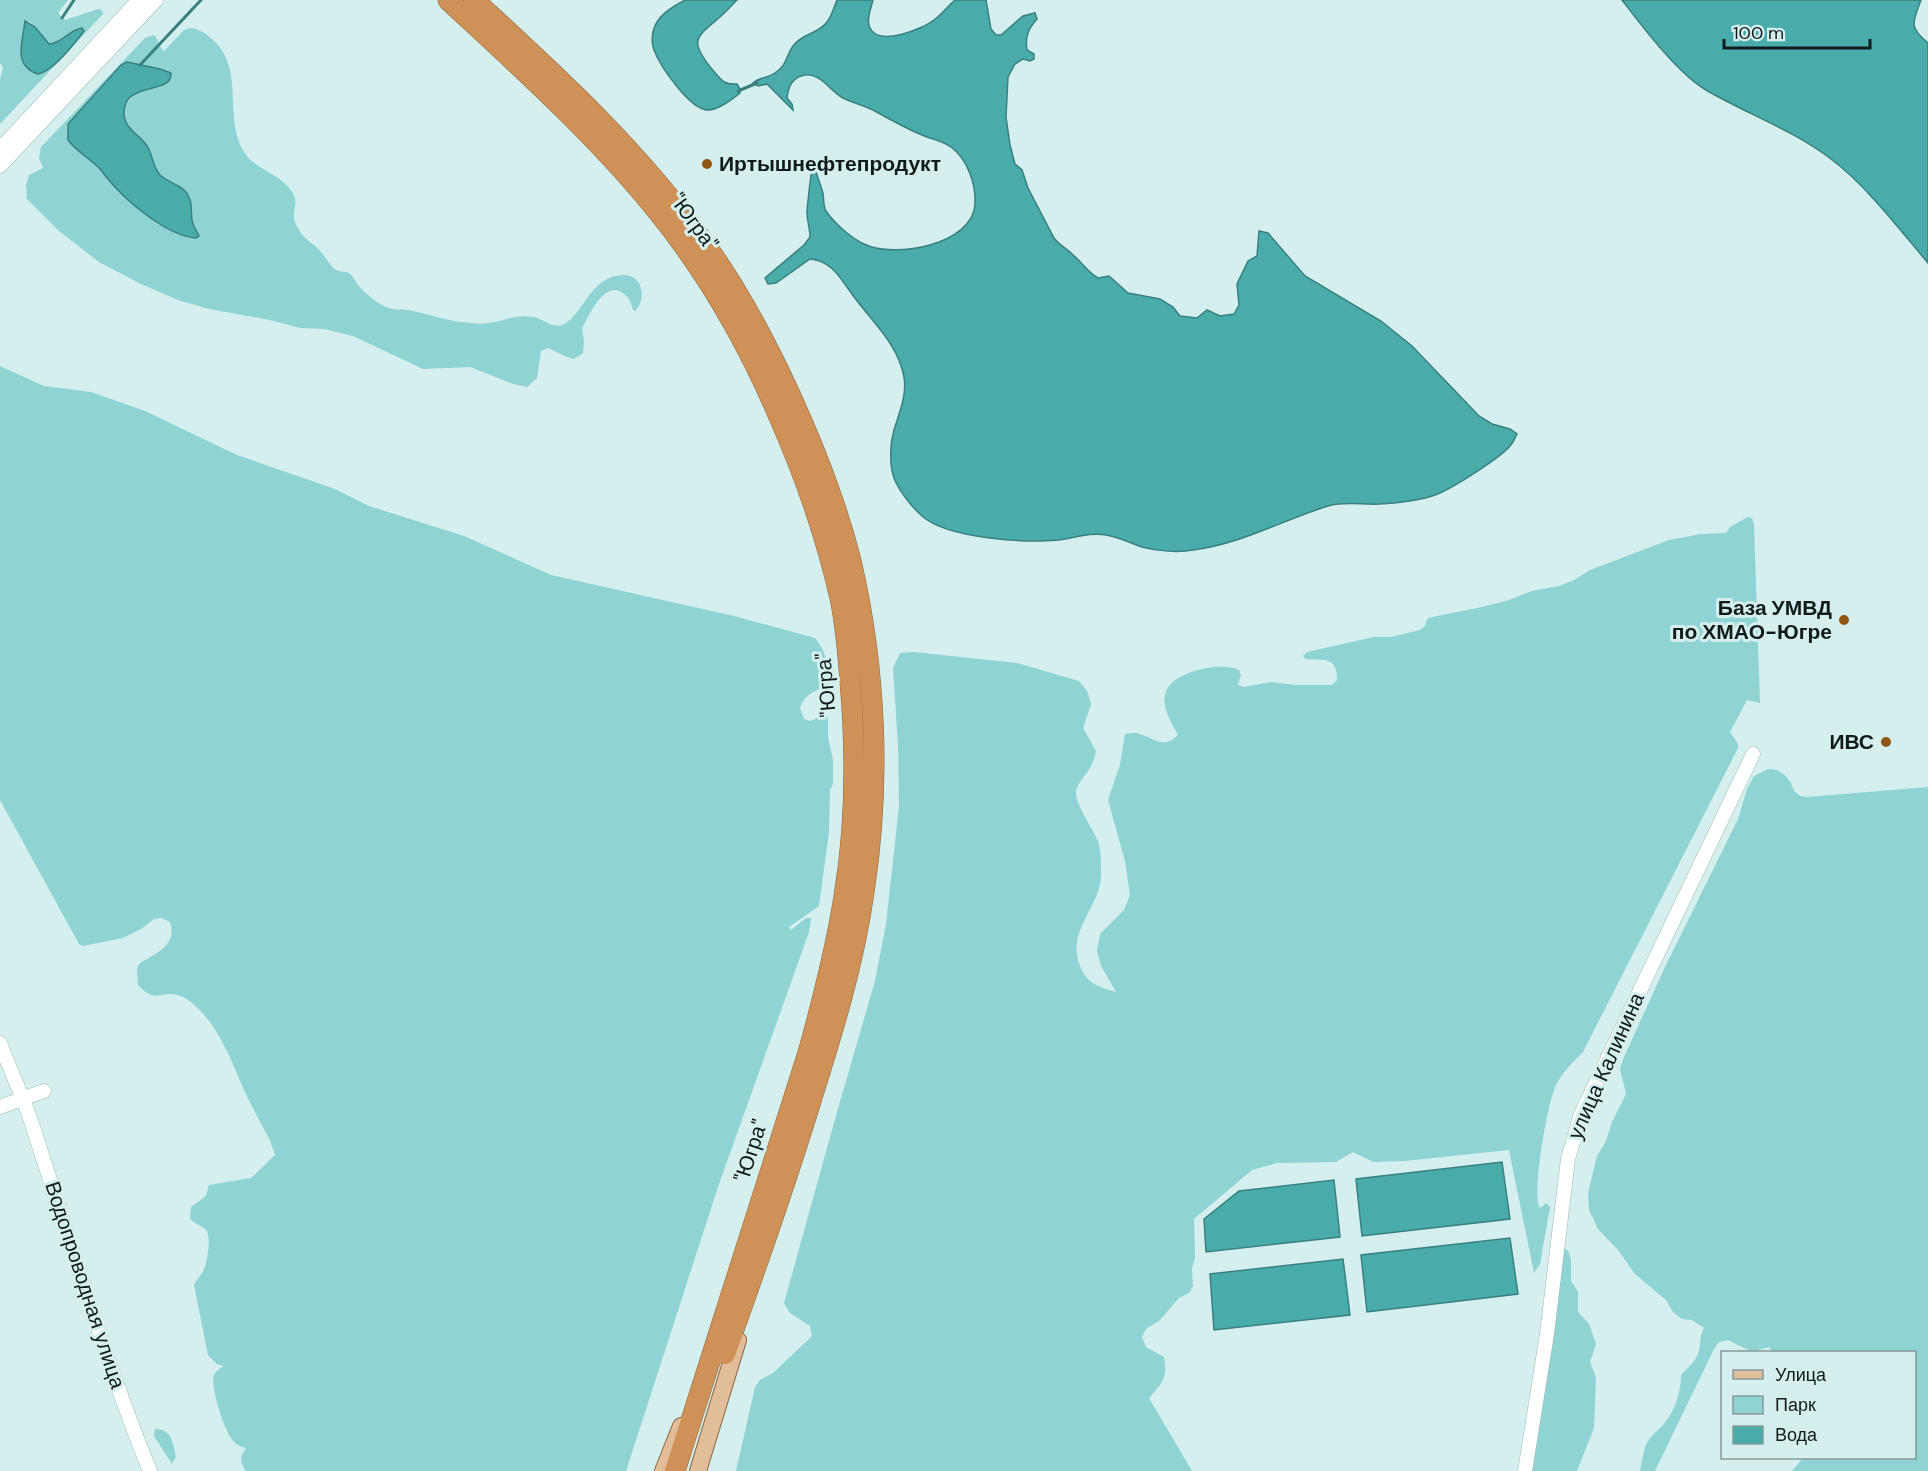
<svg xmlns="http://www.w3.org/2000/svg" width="1928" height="1471" viewBox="0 0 1928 1471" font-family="'DM Sans',sans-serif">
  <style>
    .green { fill: #8fd3d2; fill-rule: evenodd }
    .water { fill: #4aacaa; stroke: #39807f; stroke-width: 1.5 }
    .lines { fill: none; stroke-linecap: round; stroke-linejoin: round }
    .stream { stroke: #39807f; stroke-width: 3 }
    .minor-casing { stroke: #9fb8b7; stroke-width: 15 }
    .major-casing { stroke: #8c6842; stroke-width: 18 }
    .highway-casing { stroke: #8c6842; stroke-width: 21 }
    .minor { stroke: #fff; stroke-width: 14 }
    .major { stroke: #e2bd9a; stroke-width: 16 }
    .highway { stroke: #ce9157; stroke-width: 20 }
    .poi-dot { fill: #905613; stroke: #d5efee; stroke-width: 2 }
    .labels { text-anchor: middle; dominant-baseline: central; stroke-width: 6; stroke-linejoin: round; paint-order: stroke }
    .poi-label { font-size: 21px; font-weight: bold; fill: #111b1b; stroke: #d5efee; text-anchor: end }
    .street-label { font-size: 21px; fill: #111b1b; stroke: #d5efee }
  </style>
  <rect width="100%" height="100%" fill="#d5efee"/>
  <path class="green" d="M0 0H68L58 13 65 20 98 9 102 10 103 14 0 124V80L3 67 0 63ZM25 21 30 22 49 44 57 43 65 35 38 74 24 37Z
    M190 28C200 29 207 34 214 41 245 70 223 117 244 152 255 170 280 173 292 192 299 202 293 208 294 218 294 221 297 227 299 230 303 239 315 244 321 252 326 257 330 266 336 270 339 272 345 271 349 273 352 275 355 280 357 284 365 293 378 305 389 308 395 310 402 309 408 310 434 315 461 326 488 323 503 321 517 314 533 317 542 318 553 329 562 325 584 316 589 276 623 275 643 274 647 300 635 311L633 310C631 302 630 299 624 294 605 278 590 314 582 328L584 341 583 353 574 359C564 357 558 352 548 348L541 351 537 378 527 387 513 384 470 367 423 369 353 336 324 329 300 328 270 320 209 309 178 300 139 283 99 262 59 231 27 199 26 185 29 175 43 168 39 158 41 147 145 38 154 35C159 40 158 46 164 51L184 30ZM130 62 151 68 160 69 165 85 135 93 125 106 124 114 126 124 149 149 155 168 161 176 186 192 190 197 193 226 187 237C151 223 126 197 101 169 89 157 70 152 68 133Z
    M0 366 44 386 91 392 145 411 237 455 335 489 369 506 464 536 551 575 734 616 815 638C823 647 834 671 826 683 818 694 807 689 800 708L804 719 811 721 825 714 828 717V737L833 760V784L830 790 829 832 819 906 789 927 791 930 806 918H811L809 932 718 1187 626 1471H246C239 1461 240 1457 246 1448 240 1447 235 1444 231 1438 224 1428 210 1387 214 1375 216 1371 219 1369 224 1366L217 1364 208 1355 194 1285C196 1280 199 1278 202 1273 207 1266 212 1237 206 1230 201 1225 194 1224 190 1218L191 1207 206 1196 209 1185 251 1178 275 1155 270 1140C261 1124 252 1107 244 1090 230 1058 218 1022 188 1000 164 984 159 1008 138 985L137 969 139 964C155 953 178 946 170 922L161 918 154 919 141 929 123 938 83 946 79 944 0 800Z
    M1748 517 1752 518 1754 525 1760 703 1747 700 1730 732 1738 744V748L1583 1052C1571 1064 1558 1076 1553 1093 1547 1110 1531 1196 1540 1208L1546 1203 1550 1207 1540 1264 1534 1273 1509 1150 1404 1161 1373 1162 1353 1152 1336 1162 1277 1163 1252 1170 1194 1219 1195 1257 1192 1269 1193 1286 1189 1293 1179 1298 1160 1320 1146 1329 1142 1337 1146 1347 1164 1357C1168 1379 1162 1383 1149 1398L1192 1471H736L755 1387 760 1380 773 1373 812 1336 810 1326 790 1313 784 1303 837 1112 875 981 886 924 899 806 898 746 893 668 900 653 914 652 1017 663 1079 681 1087 691 1091 704 1083 728 1096 751C1095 755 1094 760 1092 764 1088 774 1078 781 1076 791 1074 802 1093 829 1098 841 1101 851 1101 862 1101 873 1102 905 1067 930 1079 963 1086 984 1097 986 1116 992L1101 966 1097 951 1100 934 1124 910 1130 895 1125 861 1108 800 1120 765 1125 734C1129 733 1132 733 1136 733 1152 736 1162 751 1178 735 1172 724 1162 708 1165 695 1169 672 1220 661 1239 670L1241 675 1238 685 1244 687 1271 682 1296 685H1332L1337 680C1337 655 1324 661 1305 659L1303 656 1307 652 1374 637H1391L1420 630 1425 626 1427 619 1432 617 1482 607 1506 601 1532 591 1559 586 1574 580 1590 570 1669 540 1701 534 1726 533 1730 527Z
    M1768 769C1781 768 1791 779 1794 791L1800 796 1807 797 1928 787V1471H1792L1803 1458H1914V1352H1772L1769 1347 1752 1352 1728 1340 1719 1342 1714 1349 1655 1471H1640C1642 1462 1643 1451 1647 1443 1651 1435 1658 1431 1663 1425 1675 1411 1681 1392 1681 1375 1686 1369 1694 1363 1697 1356 1702 1346 1698 1339 1704 1328L1692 1320 1682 1319 1673 1312 1666 1300 1635 1274 1618 1250 1598 1229 1589 1210 1588 1193 1597 1156 1606 1141 1612 1122 1626 1094 1620 1069 1624 1057 1665 967 1738 819 1747 789 1754 776Z
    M1564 1248 1568 1251 1571 1259V1281L1578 1292V1312L1589 1324 1596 1344 1590 1362 1596 1378 1594 1428 1577 1471H1530L1562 1252Z
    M155 1429C171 1428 173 1443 176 1457L172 1464 154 1436Z"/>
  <path class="water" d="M685 0H737C731 6 726 12 720 17 697 37 688 39 711 68 720 78 722 85 737 84L740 89V93C733 99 718 110 708 110 690 110 660 66 654 50 652 45 652 37 653 32 656 16 672 7 685 0Z
    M837 0H873C871 8 866 20 870 28 879 47 922 29 934 20 942 14 948 6 955 0H986L991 29 996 35H1001L1023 16 1035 13 1037 19C1028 29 1025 37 1027 50L1034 54V59L1030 61 1023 59 1015 64 1008 77 1006 117 1010 145 1015 164 1022 170 1028 188 1054 238C1059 245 1066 248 1072 254 1082 262 1087 272 1098 278L1109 276 1128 293 1160 299 1173 307 1180 316 1197 318 1207 310 1220 316 1234 314 1239 305 1237 284 1248 261 1257 256 1259 231 1268 233 1305 276 1381 321 1412 346 1479 416 1492 424 1510 429 1517 434C1515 438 1513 443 1510 446 1500 458 1450 490 1435 495 1418 501 1397 503 1379 504 1362 505 1345 501 1328 506 1283 520 1241 544 1193 550 1178 553 1157 551 1142 547 1130 543 1119 537 1106 535 1090 532 1075 538 1059 540 1026 543 948 539 922 516 912 507 899 491 894 478 889 464 890 441 895 427 900 411 907 394 904 377 898 343 871 321 852 294 840 278 832 261 810 259L776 283 768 284 765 278 804 245 810 237C810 229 807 220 807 212 807 207 812 165 813 163 816 173 820 183 823 193 824 199 823 206 826 211 834 223 851 238 864 244 894 259 973 245 975 204 976 184 968 160 951 147 943 141 931 139 922 135 905 128 889 119 873 110 863 105 853 103 843 98 831 92 821 73 805 75 793 77 788 87 787 98L792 104 793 110 767 84 758 86 753 83C760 77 768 78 775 73 788 64 785 57 793 46 802 33 819 34 827 22 832 16 834 7 837 0Z
    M1622 0H1921C1913 22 1908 27 1928 43V263C1900 230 1866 185 1831 159 1793 130 1747 114 1706 90 1678 74 1642 26 1622 0Z
    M25 21 35 27 49 44C61 44 69 30 82 28L84 31C75 43 53 71 38 74 12 66 23 41 25 21Z
    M127 62 160 69 171 73C172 96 124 80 124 113 124 129 139 134 147 146 153 155 152 166 160 175 168 183 184 185 189 197 193 205 190 215 193 224 194 228 197 231 199 236L196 238C167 236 126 201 108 179 105 176 103 172 99 168 89 158 77 152 68 140V124L121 65Z
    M1502 1162 1510 1219 1362 1236 1356 1179Z
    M1334 1180 1340 1237 1206 1252 1204 1219 1239 1191Z
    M1510 1238 1518 1294 1367 1312 1361 1255Z
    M1343 1259 1350 1315 1214 1330 1210 1274Z"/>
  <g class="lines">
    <path class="stream" d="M62 18 74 0
      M140 65 201 0
      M738 91 757 83"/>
    <defs>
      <path id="minor" d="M0 149 139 0
        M0 166 156 0
        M0 1043C10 1070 23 1096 32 1124 70 1240 104 1358 150 1471
        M0 1107 44 1091
        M1525 1471 1547 1334 1568 1159 1581 1114 1753 754"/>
      <path id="major" d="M663 1471 681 1426
        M698 1471 738 1340"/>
      <path id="highway" d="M448 0C521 68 596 135 658 212 708 274 748 344 779 417 805 476 826 536 840 598 846 626 848 654 850 681 856 751 856 821 845 890 837 945 823 999 808 1053L675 1471
        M474 0C556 75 638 150 703 241 743 296 774 357 801 419 821 465 839 513 851 561 876 668 881 783 864 892 854 964 832 1034 810 1104 784 1188 755 1271 725 1354"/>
    </defs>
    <use href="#minor" class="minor-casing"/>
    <use href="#major" class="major-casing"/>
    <use href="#highway" class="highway-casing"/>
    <use href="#minor" class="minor"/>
    <use href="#major" class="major"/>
    <use href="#highway" class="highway"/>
  </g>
  <g class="poi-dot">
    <circle cx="707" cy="164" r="6"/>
    <circle cx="1844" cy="620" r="6"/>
    <circle cx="1886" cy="742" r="6"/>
  </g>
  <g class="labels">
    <g class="poi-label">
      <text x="719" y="164" text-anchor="start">Иртышнефтепродукт</text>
      <text x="1832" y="608">База УМВД<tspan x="1832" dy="24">по ХМАО-Югре</tspan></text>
      <text x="1874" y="742">ИВС</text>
    </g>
    <g class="street-label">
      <text transform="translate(694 222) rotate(54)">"Югра"</text>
      <text transform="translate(826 685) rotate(-95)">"Югра"</text>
      <text transform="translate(1606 1066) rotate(-66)">улица Калинина</text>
      <text transform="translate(751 1151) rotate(-72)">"Югра"</text>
      <text transform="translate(85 1285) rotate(72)">Водопроводная улица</text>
    </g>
  </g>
  <rect x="1721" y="1351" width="195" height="108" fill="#d5efee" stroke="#879a9a" stroke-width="1.5"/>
  <rect x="1733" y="1370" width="30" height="9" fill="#e2bd9a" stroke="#879a9a" stroke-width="1.5"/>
  <text x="1775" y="1381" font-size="18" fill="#111b1b">Улица</text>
  <rect x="1733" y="1396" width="30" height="18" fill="#8fd3d2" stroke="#879a9a" stroke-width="1.5"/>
  <text x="1775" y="1411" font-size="18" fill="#111b1b">Парк</text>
  <rect x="1733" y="1426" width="30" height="18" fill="#4aacaa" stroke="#879a9a" stroke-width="1.5"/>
  <text x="1775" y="1441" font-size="18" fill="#111b1b">Вода</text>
  <path d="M1724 39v9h146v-9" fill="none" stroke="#111b1b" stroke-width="3"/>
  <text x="1733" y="39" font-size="18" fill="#111b1b" stroke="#d5efee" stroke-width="4.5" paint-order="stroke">100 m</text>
</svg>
